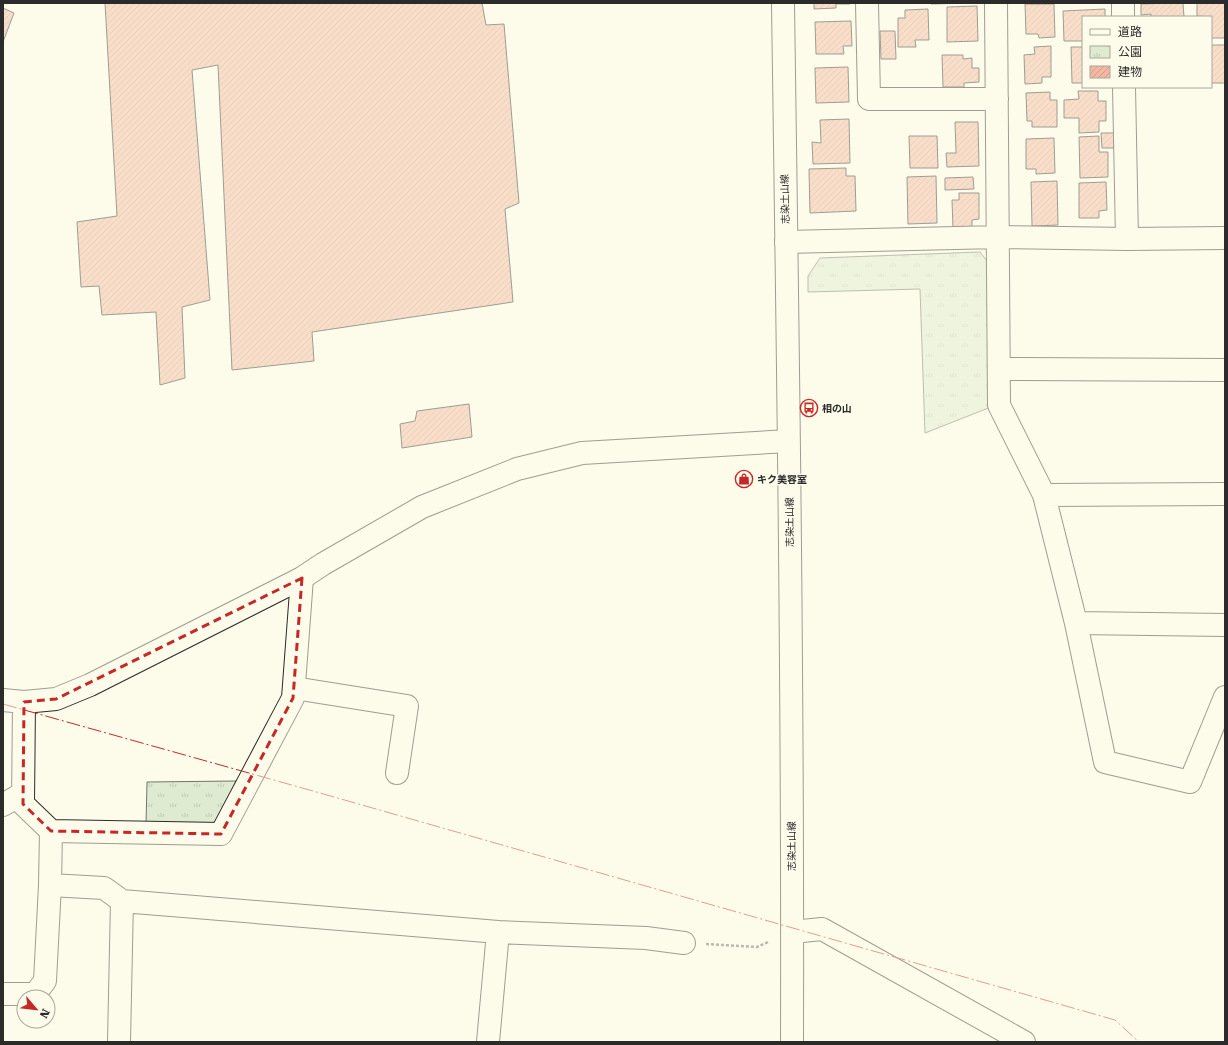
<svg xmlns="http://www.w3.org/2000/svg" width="1228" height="1045" viewBox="0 0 1228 1045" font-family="'Roboto Serif','Noto Sans JP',serif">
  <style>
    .park { fill: url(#park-tufts); stroke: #74746e }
    .building { fill: url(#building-hatch); stroke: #2b2b2b }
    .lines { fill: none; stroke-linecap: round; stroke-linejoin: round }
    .street-casing { stroke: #2b2b2b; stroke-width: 24 }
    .secondary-casing { stroke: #2b2b2b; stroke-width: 24 }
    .path { stroke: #6a6964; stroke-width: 2.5; stroke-dasharray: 3 2; stroke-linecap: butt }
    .street { stroke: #fdfbea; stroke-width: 22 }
    .secondary { stroke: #fdfbea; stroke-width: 22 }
    .power { stroke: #c62828; stroke-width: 1; stroke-dasharray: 14 3 2 3; stroke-linecap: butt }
    .marked { fill: none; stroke: #c62828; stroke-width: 3; stroke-dasharray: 8 5; stroke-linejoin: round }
    .labels { text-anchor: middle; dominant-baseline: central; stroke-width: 3; stroke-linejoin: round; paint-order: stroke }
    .street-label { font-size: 10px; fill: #2b2b2b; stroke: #fdfbea }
    .poi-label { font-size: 10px; font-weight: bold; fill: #2b2b2b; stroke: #fdfbea; text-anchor: start }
  </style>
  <defs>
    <pattern id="park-tufts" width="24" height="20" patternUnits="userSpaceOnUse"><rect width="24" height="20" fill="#deebd1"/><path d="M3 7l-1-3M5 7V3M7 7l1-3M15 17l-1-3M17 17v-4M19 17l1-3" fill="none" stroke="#bfcab4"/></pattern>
    <pattern id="building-hatch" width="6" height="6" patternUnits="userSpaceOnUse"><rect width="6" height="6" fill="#f2b8a0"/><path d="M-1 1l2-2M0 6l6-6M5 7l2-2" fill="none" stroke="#d09e8a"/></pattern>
  </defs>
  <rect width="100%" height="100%" fill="#fdfbea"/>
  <path class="park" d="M980 252 991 266V407L925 433 920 289 808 292V276L820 258Z
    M236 781 222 817 214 826 146 825 147 782Z"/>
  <path class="building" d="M105 3H482L486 25 504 24 519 203 505 209 513 302 312 332 314 361 232 370 218 65 192 70 210 300 182 307 185 378 160 385 156 312 102 315 99 286 81 287 77 222 117 216Z
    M814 3H850V4H836V8L814 9Z
    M931 3H974L931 4Z
    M1173 3H1183L1184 17H1151V14L1141 15V4Z
    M1197 3H1225V38H1211V17L1197 16Z
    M1025 4H1054L1055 37 1039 38 1038 34H1026Z
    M977 6 978 41 947 42V7Z
    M3 8 14 13 3 42Z
    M928 9 929 40H915L916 47H898V18H905V10Z
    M1105 9V17H1083V41H1064L1063 11Z
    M851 21 852 46H843L844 54H816L815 22Z
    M880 31H895L896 59H881Z
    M1211 45H1225V83H1211Z
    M1051 46V77H1042V83L1025 84 1024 55 1035 54 1034 47Z
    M1071 47H1083V83H1072Z
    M942 55H963V59L972 58V68H979V82L964 83V87H943Z
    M848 67 849 102 816 103 815 68Z
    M1078 91H1098V101H1106V121H1099V132L1079 133V118H1064V100L1079 99Z
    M1050 92V100H1057V127H1032V121H1027L1026 93Z
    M849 119 850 163 813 164 812 142 821 143 820 120Z
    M955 122H978L979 166 947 167 946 153H956Z
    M1101 133H1114V148H1102Z
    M909 136H937L938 168H910Z
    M1099 136V152H1108V177L1080 178 1079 137Z
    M1054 138 1055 173 1036 174V169H1026V139Z
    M846 168V176H855L856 211 810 213 809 169Z
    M936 176 937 223 908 224 907 177Z
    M973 177 974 189 945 190V178Z
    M1057 181 1058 225 1032 226 1031 182Z
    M1106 182 1107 210 1099 211V218H1079V183Z
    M959 193H979V219L972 220V228L953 229 952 200H959Z
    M469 404 472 437 402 448 400 424 415 421 417 411Z"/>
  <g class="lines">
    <defs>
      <path id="street" d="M867 3 869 99H997
        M996 3 999 405 1044 495 1076 623 1105 762 1190 782 1225 697
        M1123 3V17
        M1124 87 1127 239
        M786 242 998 237 1127 239 1225 238
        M999 369 1225 370
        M1044 495 1225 494
        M1076 623 1225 625
        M294 688 407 706 397 773
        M3 700 24 702 23 804 51 831 50 885 45 981 35 994H3
        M3 805 23 793
        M51 831 221 834 293 698 302 578
        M50 885 104 888 122 901
        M119 1042 122 901 498 932 646 938 684 943
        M488 1042 498 932"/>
      <path id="secondary" d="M783 3C788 349 793 696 792 1042
        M24 702 56 699 90 685 302 578 323 564 422 507 517 469 582 453 788 441
        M792 932 822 929 1024 1042"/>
    </defs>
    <use href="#street" class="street-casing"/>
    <use href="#secondary" class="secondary-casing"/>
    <path class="path" d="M706 944 757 947 768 942"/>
    <use href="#street" class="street"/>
    <use href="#secondary" class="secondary"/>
    <path class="power" d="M3 704 313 791 1115 1020 1139 1042"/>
  </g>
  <path d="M0 0H1228V1045H0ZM302 578 293 698 221 834 51 831 23 804 24 702 56 699Z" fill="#fdfbea" fill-opacity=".55" fill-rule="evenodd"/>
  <path class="marked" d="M302 578 293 698 221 834 51 831 23 804 24 702 56 699Z"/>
  <defs>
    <symbol id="bus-ring" viewBox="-11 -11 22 22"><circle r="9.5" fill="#fdfbea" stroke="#c62828" stroke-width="1.5"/><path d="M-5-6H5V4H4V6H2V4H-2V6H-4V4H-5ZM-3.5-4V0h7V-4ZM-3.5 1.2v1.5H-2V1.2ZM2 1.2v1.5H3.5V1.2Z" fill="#c62828"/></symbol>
    <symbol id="shop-ring" viewBox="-11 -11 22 22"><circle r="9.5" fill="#fdfbea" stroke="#c62828" stroke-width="1.5"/><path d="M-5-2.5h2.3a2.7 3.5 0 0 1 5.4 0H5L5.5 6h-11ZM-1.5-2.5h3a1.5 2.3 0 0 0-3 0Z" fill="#c62828"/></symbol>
  </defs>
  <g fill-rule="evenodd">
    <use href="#bus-ring" x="799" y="398" width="20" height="20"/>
    <use href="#shop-ring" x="734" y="469" width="20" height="20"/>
  </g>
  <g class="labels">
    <g class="street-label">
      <text transform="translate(785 199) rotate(-91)">志染土山線</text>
      <text transform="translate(789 522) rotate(-90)">志染土山線</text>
      <text transform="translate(791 846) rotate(-90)">志染土山線</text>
    </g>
    <g class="poi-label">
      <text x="822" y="408">相の山</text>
      <text x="757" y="479">キク美容室</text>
    </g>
  </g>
  <rect width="1228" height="1045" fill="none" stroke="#2b2b2b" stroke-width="8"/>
  <rect x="1082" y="16" width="130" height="72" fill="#fdfbea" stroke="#a9a89e"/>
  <rect x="1090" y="29" width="20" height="6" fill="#fdfbea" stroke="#a9a89e"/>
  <text x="1118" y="36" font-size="12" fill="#2b2b2b">道路</text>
  <rect x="1090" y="46" width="20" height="12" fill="url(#park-tufts)" stroke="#a9a89e"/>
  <text x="1118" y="56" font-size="12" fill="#2b2b2b">公園</text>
  <rect x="1090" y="66" width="20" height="12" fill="url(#building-hatch)" stroke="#a9a89e"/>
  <text x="1118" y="76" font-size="12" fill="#2b2b2b">建物</text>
  <g transform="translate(36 1009) rotate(118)"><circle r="19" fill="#fdfbea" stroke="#a9a89e"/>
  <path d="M0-3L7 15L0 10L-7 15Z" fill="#c62828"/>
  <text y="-6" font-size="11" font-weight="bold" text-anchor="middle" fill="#2b2b2b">N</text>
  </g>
</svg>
